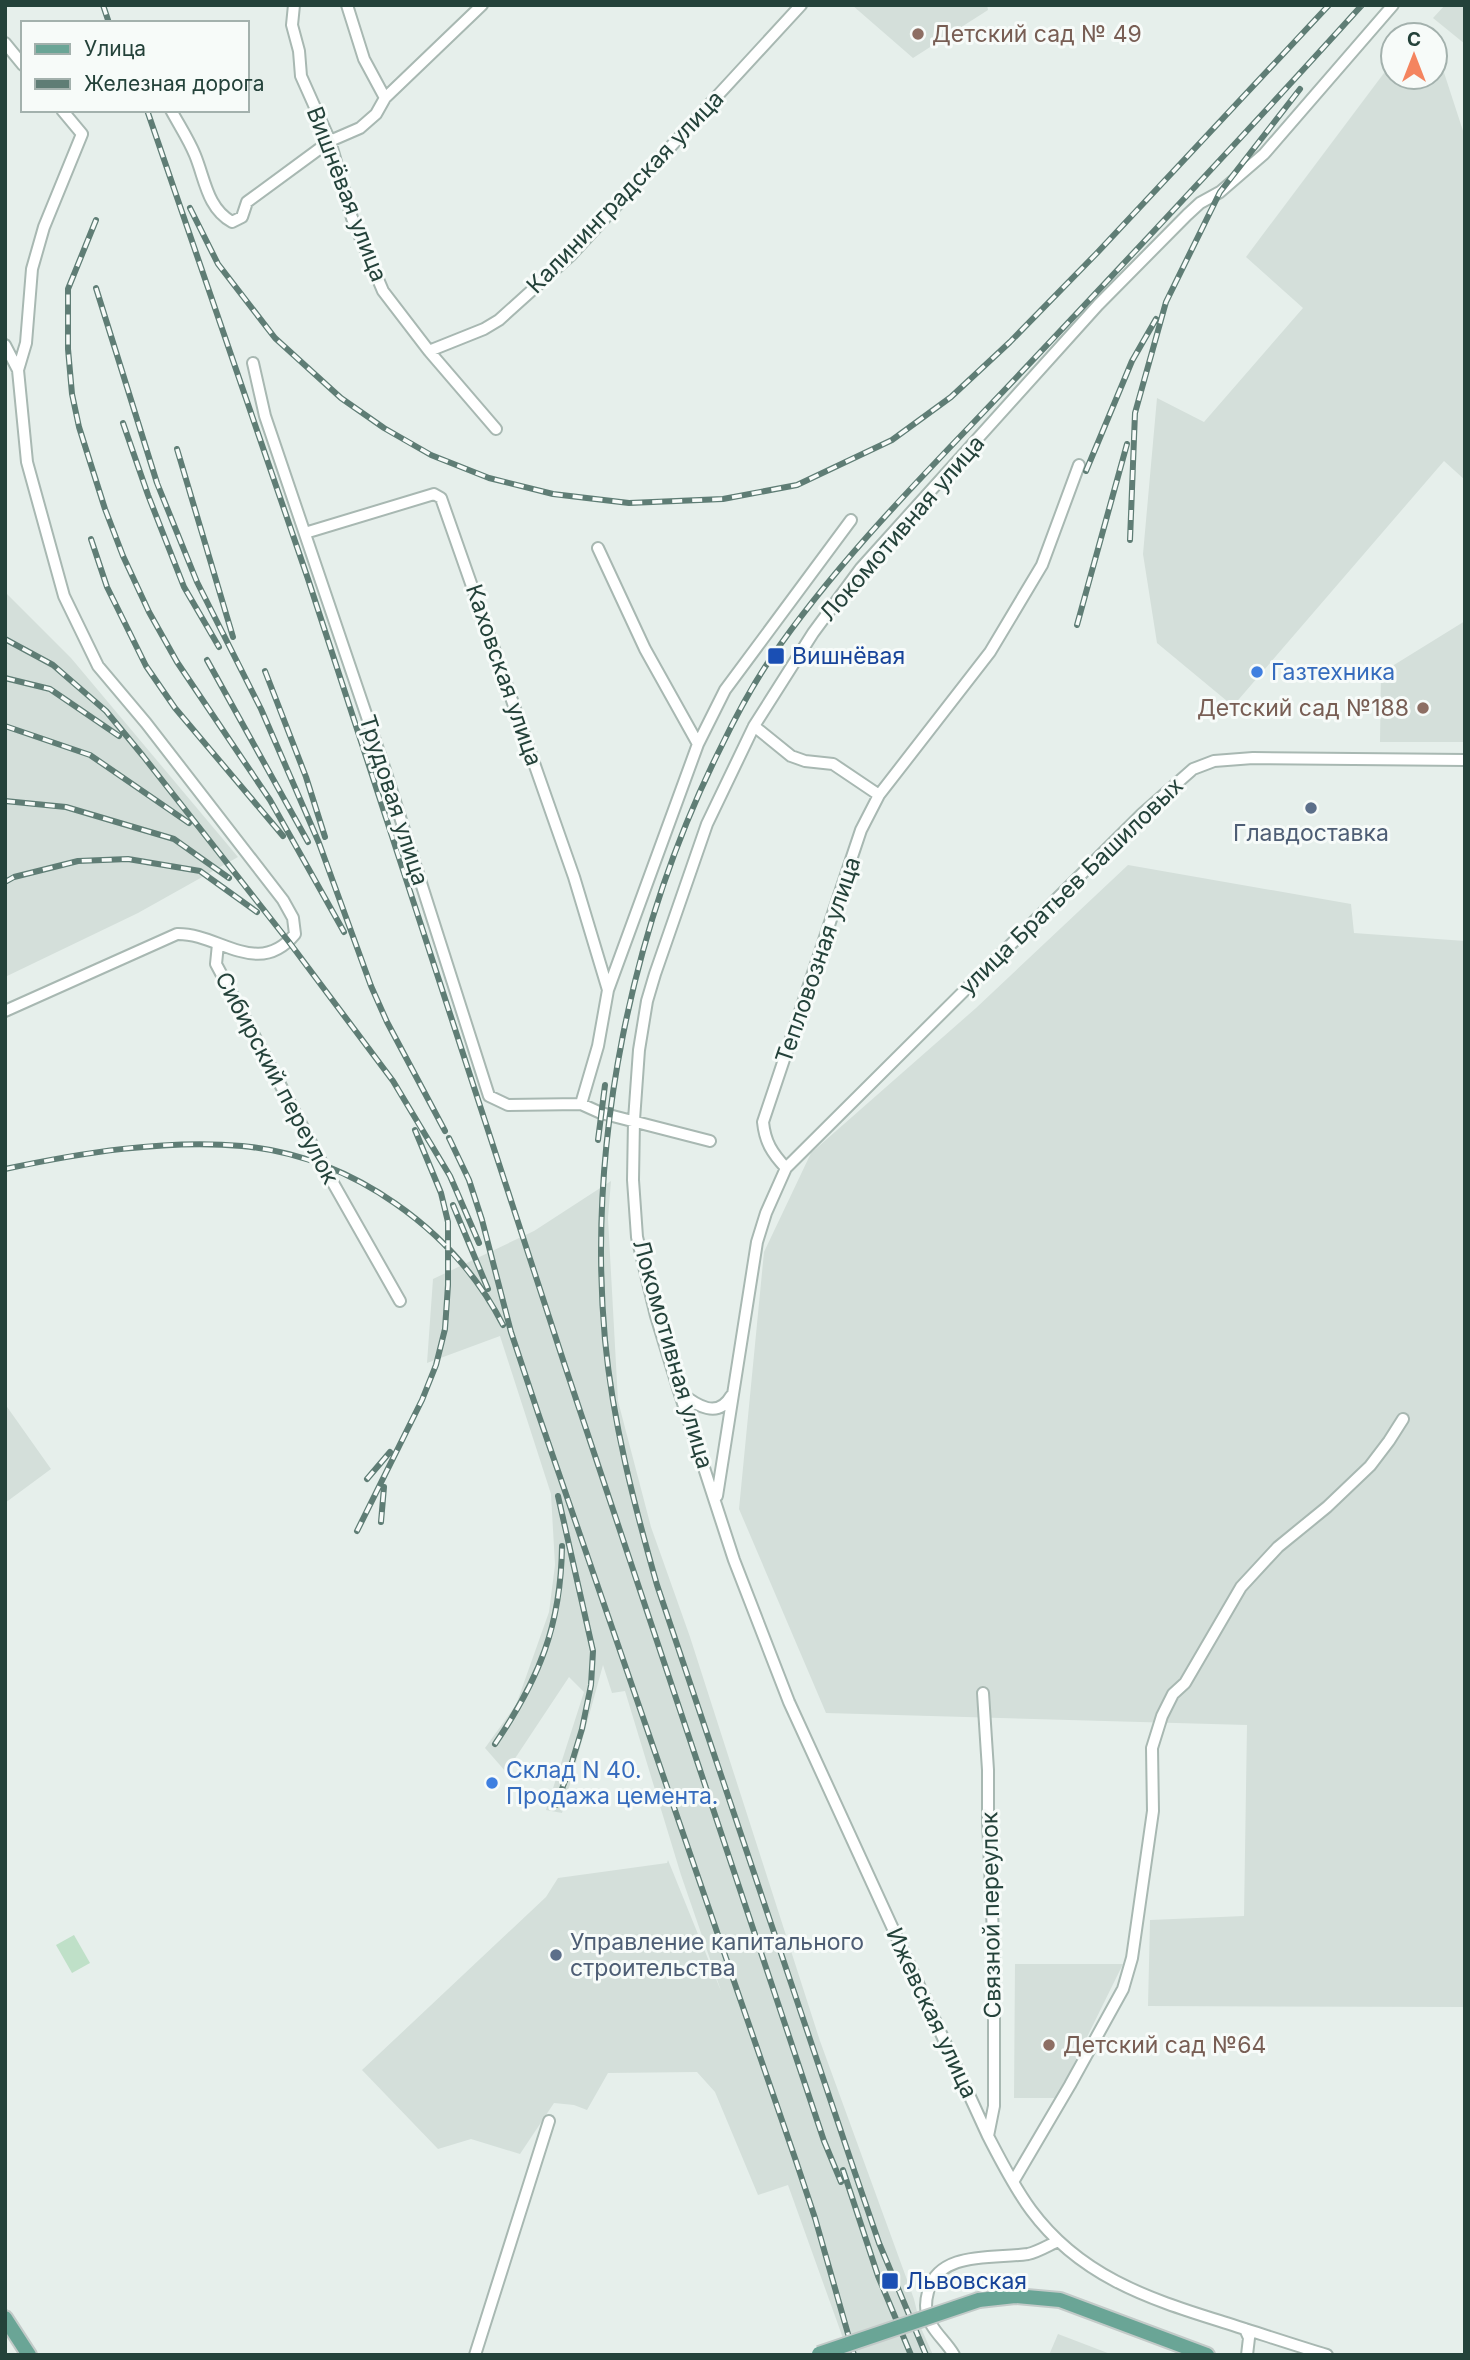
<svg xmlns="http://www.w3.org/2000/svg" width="1470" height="2360" viewBox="0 0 1470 2360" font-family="Inter,sans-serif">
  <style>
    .built { fill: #d4dfda }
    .green { fill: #bfe0c8 }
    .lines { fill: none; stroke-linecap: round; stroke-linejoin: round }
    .minor-casing { stroke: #a8b8b2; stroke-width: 14 }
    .major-casing { stroke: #c2cac8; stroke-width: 18 }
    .minor { stroke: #fff; stroke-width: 10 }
    .major { stroke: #6aa596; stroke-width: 14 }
    .rail-casing { stroke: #5f7d75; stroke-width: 6 }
    .rail { stroke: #f7fbf9; stroke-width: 3.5; stroke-dasharray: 10; stroke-linecap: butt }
    .major-bridge-casing { stroke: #c2cac8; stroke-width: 18; stroke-linecap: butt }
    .major-bridge { stroke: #6aa596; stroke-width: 14 }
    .education-dot { fill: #8d6e63; stroke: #f7fbf9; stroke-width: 2.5 }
    .transit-dot { fill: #1a4fb4; stroke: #f7fbf9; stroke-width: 2.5 }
    .shop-dot { fill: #3f7fe0; stroke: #f7fbf9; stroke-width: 2.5 }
    .service-dot { fill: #5c6f8a; stroke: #f7fbf9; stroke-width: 2.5 }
    .labels { text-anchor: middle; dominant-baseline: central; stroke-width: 6; stroke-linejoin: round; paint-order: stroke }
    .education-label { font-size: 23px; fill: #785e54; stroke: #f7fbf9; text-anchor: start }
    .street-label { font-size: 23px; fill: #24423a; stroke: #f7fbf9 }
    .transit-label { font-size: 23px; fill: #164399; stroke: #f7fbf9; text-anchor: start }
    .shop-label { font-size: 23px; fill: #366cbe; stroke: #f7fbf9; text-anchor: start }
    .service-label { font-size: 23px; fill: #4e5e75; stroke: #f7fbf9 }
  </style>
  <rect width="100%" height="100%" fill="#e6efeb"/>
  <path class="built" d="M852 5H987L988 10 913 58Z
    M1445 5H1465V44L1433 18Z
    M1435 45 1465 137V480L1444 461 1233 706 1157 643 1143 554 1157 398 1204 422 1303 308 1246 257 1393 61V77H1435Z
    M5 592 71 658 238 857 138 913 5 977Z
    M1465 621V742H1380L1381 673Z
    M1128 865 1351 904 1354 933 1465 941V2007L1148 2006 1150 1920 1244 1916 1247 1725 826 1713 739 1509 764 1252 811 1153 976 1008Z
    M611 1181 608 1218 618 1401 651 1527 690 1637 820 2041 914 2299 921 2328 933 2355H849L788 2185 758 2195 715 2092 697 2072 608 2073 587 2110 574 2105 554 2103 520 2154 471 2139 438 2149 362 2070 546 1897 558 1878 667 1863 668 1860 721 1991 681 1875 625 1691 612 1693 603 1665 562 1813 546 1810 584 1692 569 1677 506 1772 485 1748 516 1705 549 1612 555 1565 551 1494 500 1336 427 1363 433 1279 534 1231Z
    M5 1404 51 1469 5 1503Z
    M1015 1964H1123L1057 2098H1014Z
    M1058 2334 1113 2355H1049Z"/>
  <path class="green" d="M74 1935 90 1963 72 1973 56 1945Z"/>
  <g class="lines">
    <defs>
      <path id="minor" d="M294 5 292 25 299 51 301 76 330 141 352 218 383 291 429 351 496 429
        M347 5 364 59 385 98
        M5 43 23 65
        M171 110C179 125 189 140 195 155 205 179 207 208 232 222L242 217 247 202 330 141 360 128 376 114 385 98 482 5
        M5 345 18 370
        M429 351 484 329 499 320 571 255 801 5
        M253 363 265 416 385 770 489 1096 508 1105 581 1104 601 1113 710 1141
        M305 533 434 494 441 498 574 877 608 990
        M598 548 645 649 698 744
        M754 726 791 756 805 761 833 764 879 795
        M218 944 216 964 324 1167 400 1301
        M5 1011 177 934C219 933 258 979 295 934L293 918 283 900 146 723 98 666 64 596 27 462 18 370 26 343 32 269 44 227 82 134 62 110
        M581 1104 598 1046 608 990 698 744 725 690 851 520
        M786 1168C772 1153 765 1142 763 1122L861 830 879 795 990 652 1042 565 1079 465
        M681 1393C697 1406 718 1419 731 1396
        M717 1496 757 1242 766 1213 786 1168 1142 814 1193 769 1214 761 1253 758 1465 760
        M983 1693 988 1770V1821L994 1957V2106L988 2136
        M1013 2182 1070 2085 1123 1989 1132 1958 1153 1811 1152 1748 1162 1716 1173 1694 1185 1683 1241 1587 1278 1547 1327 1507 1370 1466 1389 1441 1403 1419
        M1245 2329 1249 2338 1247 2355
        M475 2355 549 2121
        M954 2355C947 2343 937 2335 931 2324 925 2314 925 2303 928 2292 938 2250 995 2259 1028 2254 1038 2252 1049 2245 1058 2241
        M1327 2355C1291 2344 1255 2332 1220 2321 1146 2298 1079 2275 1031 2210 1014 2187 1001 2161 988 2136L789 1702 734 1560 679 1391 656 1316 637 1237 633 1180 634 1120 639 1050 647 1001 655 974 707 824 754 726 813 633 861 568 1098 305 1187 215 1200 203 1220 192 1264 154 1393 5"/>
      <path id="major" d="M979 2300 1015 2296 1060 2300 1207 2355
        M5 2318 29 2355"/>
    </defs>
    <use href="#minor" class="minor-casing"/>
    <use href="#major" class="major-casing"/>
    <use href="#minor" class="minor"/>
    <use href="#major" class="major"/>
    <defs>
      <path id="rail" d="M103 5 109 23
        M147 110 308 579 565 1366 824 2141 841 2182
        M190 208 218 264 275 338 341 398 384 428 431 455 489 478 553 494 629 503 723 499 797 485 892 440 951 397 1010 342 1096 254 1329 5
        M96 220 68 289V349L72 394 79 427 105 509 123 556 149 612 177 662 270 800 344 932
        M96 288 157 483 197 582 261 709 319 843 371 986 387 1022 445 1131
        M123 423 148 495 184 587 219 647
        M177 449 233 637
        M1086 471 1132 361 1156 319
        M91 539 107 587 146 666 175 708 283 836
        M1130 540 1135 413 1166 302 1220 192 1300 89
        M1077 625 1127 444
        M5 639 53 665 106 711 143 756 289 942 393 1081 450 1176 479 1243
        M207 660 308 842
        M265 671 306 777 325 837
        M5 678 50 689 119 736
        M5 726 90 755 189 823
        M5 801 66 807 174 839 229 878
        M5 882 14 877 78 861 128 859 200 871 257 912
        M449 1138 469 1180 482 1220 511 1332 538 1413 796 2161 815 2218 854 2355
        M598 1140 605 1085
        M5 1169C80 1153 166 1139 242 1146 351 1156 454 1229 503 1325
        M453 1205 488 1289
        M367 1479 390 1452
        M381 1522 384 1487
        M357 1531 422 1400 436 1365 445 1329 448 1285V1222L441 1193 415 1130
        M495 1744C539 1679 561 1626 562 1546
        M556 1805 572 1762 582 1729 591 1685 593 1651 558 1496
        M843 2170 878 2276 911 2355
        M926 2355 879 2243 855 2173 657 1585C634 1504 613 1424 605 1340 587 1141 632 925 721 747 736 716 752 686 771 658 841 556 931 468 1015 379 1132 255 1248 131 1362 5"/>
    </defs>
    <use href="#rail" class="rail-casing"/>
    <use href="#rail" class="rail"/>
    <defs>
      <path id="major-bridge" d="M819 2354 979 2300"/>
    </defs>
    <use href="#major-bridge" class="major-bridge-casing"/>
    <use href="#major-bridge" class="major-bridge"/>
  </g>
  <g class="education-dot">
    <circle cx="918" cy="34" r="7"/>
    <circle cx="1423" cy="708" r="7"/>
    <circle cx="1049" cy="2045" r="7"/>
  </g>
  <g class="transit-dot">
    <rect x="767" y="647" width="18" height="18" rx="3.5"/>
    <rect x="881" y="2272" width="18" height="18" rx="3.5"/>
  </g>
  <g class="shop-dot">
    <circle cx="1257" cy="672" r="7"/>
    <circle cx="492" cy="1783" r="7"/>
  </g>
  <g class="service-dot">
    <circle cx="1311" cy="808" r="7"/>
    <circle cx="556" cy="1955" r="7"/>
  </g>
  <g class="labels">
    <g class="education-label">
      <text x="932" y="34">Детский сад № 49</text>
      <text x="1409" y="708" text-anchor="end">Детский сад №188</text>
      <text x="1063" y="2045">Детский сад №64</text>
    </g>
    <g class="street-label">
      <text transform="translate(625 192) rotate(-46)">Калининградская улица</text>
      <text transform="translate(347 194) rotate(69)">Вишнёвая улица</text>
      <text transform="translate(902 528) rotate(-49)">Локомотивная улица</text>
      <text transform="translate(504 675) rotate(71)">Каховская улица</text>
      <text transform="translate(394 800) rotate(72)">Трудовая улица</text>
      <text transform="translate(1071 886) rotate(-44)">улица Братьев Башиловых</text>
      <text transform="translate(818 960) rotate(-71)">Тепловозная улица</text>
      <text transform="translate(277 1078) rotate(62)">Сибирский переулок</text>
      <text transform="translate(673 1354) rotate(74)">Локомотивная улица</text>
      <text transform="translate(991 1915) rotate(-91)">Связной переулок</text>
      <text transform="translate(932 2013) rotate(65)">Ижевская улица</text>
    </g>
    <g class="transit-label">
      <text x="792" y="656">Вишнёвая</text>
      <text x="906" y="2281">Львовская</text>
    </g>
    <g class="shop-label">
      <text x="1271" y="672">Газтехника</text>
      <text x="506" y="1770">Склад N 40.<tspan x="506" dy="26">Продажа цемента.</tspan></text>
    </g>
    <g class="service-label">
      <text x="1311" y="833">Главдоставка</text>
      <text x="570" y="1942" text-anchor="start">Управление капитального<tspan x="570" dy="26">строительства</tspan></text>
    </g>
  </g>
  <rect width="1470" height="2360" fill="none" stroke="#24423a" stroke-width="14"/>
  <rect x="21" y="21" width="228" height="91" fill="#f7fbf9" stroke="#a3b1ad" stroke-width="2"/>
  <rect x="35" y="44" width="35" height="10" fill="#6aa596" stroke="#a3b1ad" stroke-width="2"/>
  <text x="84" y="56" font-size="21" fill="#24423a">Улица</text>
  <rect x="35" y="79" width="35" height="10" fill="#5f7d75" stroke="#a3b1ad" stroke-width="2"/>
  <text x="84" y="91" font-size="21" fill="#24423a">Железная дорога</text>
  <g transform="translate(1414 56)"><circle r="33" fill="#f7fbf9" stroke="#a3b1ad" stroke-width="2"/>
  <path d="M0-5L12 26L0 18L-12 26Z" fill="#f4845f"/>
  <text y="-10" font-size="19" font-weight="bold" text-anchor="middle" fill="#24423a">С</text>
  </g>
</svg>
